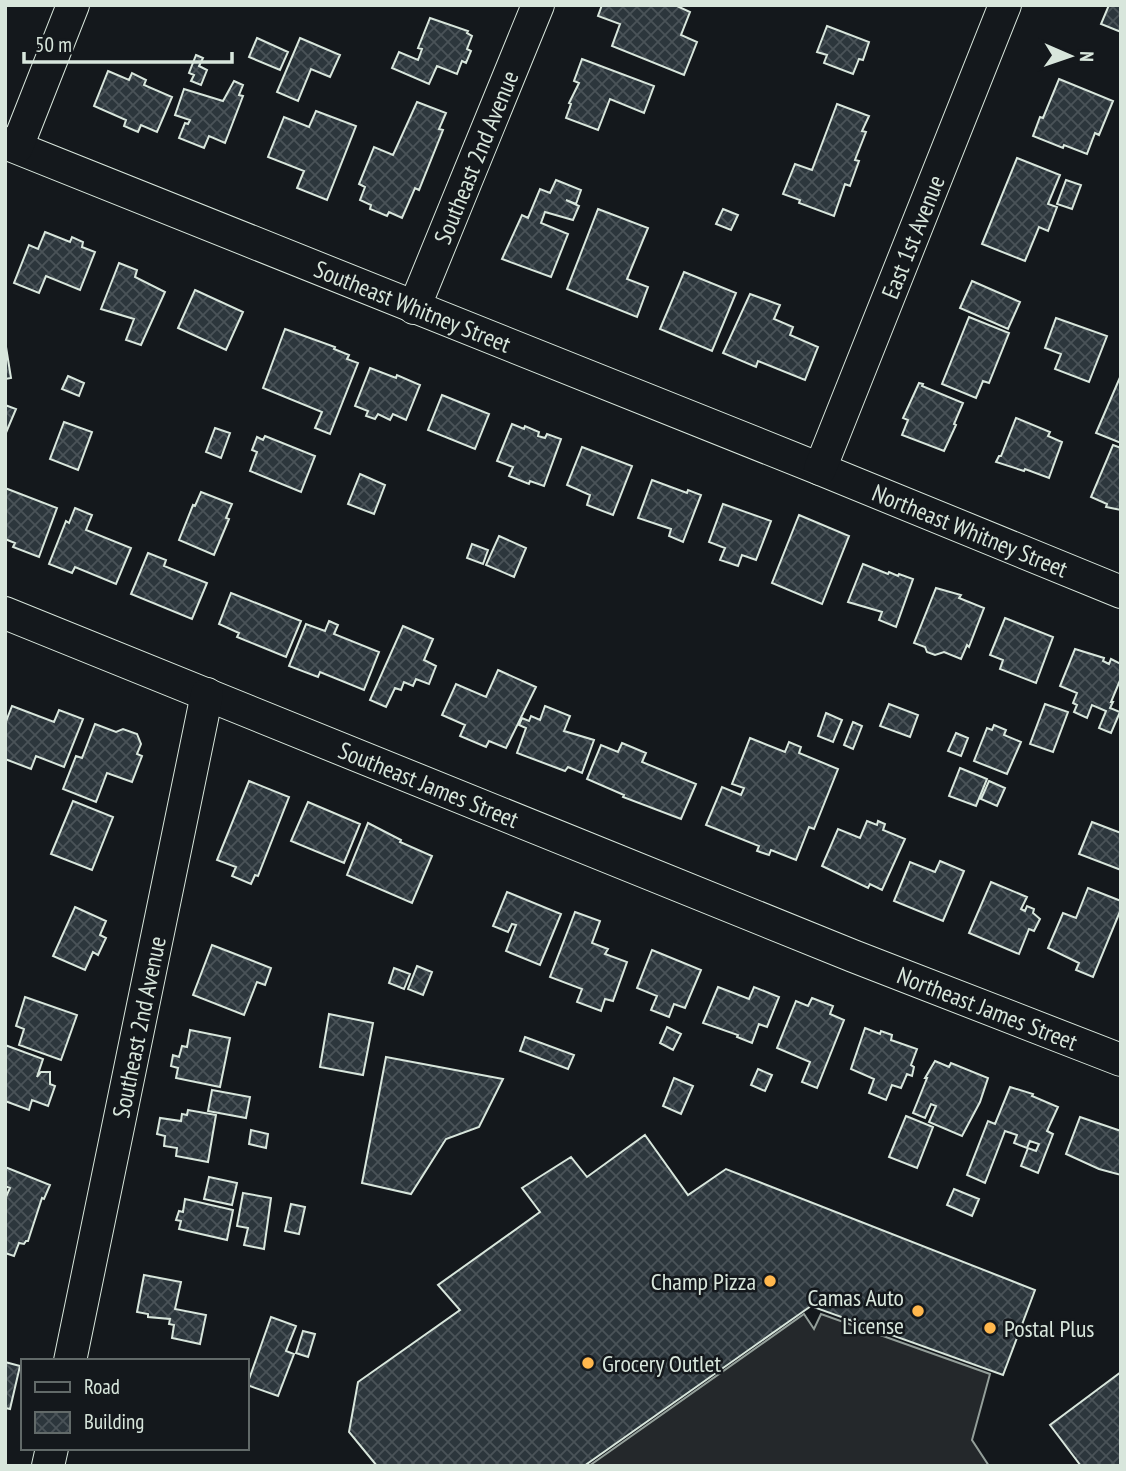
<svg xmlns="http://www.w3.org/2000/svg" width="1126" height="1471" viewBox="0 0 1126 1471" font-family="'PT Sans Narrow',sans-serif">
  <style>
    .parking { fill: #24282b; stroke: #939e99; stroke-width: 2 }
    .building { fill: url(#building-cross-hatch); stroke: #d8e6dc; stroke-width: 2 }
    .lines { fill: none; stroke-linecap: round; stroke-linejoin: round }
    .minor-casing { stroke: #d8e6dc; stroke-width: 34 }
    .minor { stroke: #14181c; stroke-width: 32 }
    .poi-dot { fill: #ffb74d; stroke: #14181c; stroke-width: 2.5 }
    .labels { text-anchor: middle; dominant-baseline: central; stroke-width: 5; stroke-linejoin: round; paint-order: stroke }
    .street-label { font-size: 24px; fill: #d8e6dc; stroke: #14181c }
    .poi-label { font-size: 24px; fill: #d8e6dc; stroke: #14181c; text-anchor: end }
  </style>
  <defs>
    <pattern id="building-cross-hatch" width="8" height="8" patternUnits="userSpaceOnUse" patternTransform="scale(1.75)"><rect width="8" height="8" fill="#2c363c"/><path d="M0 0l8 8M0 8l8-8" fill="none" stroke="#4a5358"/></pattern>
  </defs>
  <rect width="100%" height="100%" fill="#14181c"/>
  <path class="parking" d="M804 1314 814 1329 821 1314 990 1374 972 1440 989 1466H589Z"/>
  <path class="building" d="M602 5H675L690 12 681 35 697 42 684 75 612 46 620 24 598 16Z
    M1109 5H1121V32L1101 24Z
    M430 18 468 31 467 33 472 36 467 49 471 51 466 63 462 61 457 74 437 66 429 84 392 68 399 52 418 60 422 49 418 48Z
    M827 26 869 42 863 60 859 59 853 74 824 63 827 55 817 52Z
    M257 38 288 52 280 70 249 57Z
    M300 38 340 55 330 77 311 69 298 101 277 92Z
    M196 55 203 58 199 66 207 70 201 85 191 81 194 75 189 73Z
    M582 59 654 86 644 113 610 99 598 130 566 118 571 104 569 103 579 83 574 81Z
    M108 71 129 80 132 73 146 80 144 85 172 97 157 132 141 125 138 132 124 126 126 120 94 106Z
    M1059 79 1113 101 1099 135 1095 133 1087 154 1064 145 1063 148 1033 136 1040 117 1043 118Z
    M234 81 243 85 239 95 243 96 225 143 209 136 204 148 179 138 185 123 188 124 190 120 175 115 184 89 223 101Z
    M417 102 446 113 439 129 443 130 419 190 415 188 402 218 389 212 387 216 370 209 371 205 360 200 365 187 359 184 374 147 393 155Z
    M837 104 869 116 862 131 866 132 855 160 859 161 850 186 845 184 834 216 799 203 800 200 783 194 795 164 812 170Z
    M316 111 356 126 327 200 297 188 304 171 268 157 284 117 309 127Z
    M1017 158 1060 175 1048 204 1057 207 1048 231 1039 227 1025 261 982 244Z
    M556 180 581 190 576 204 566 200 579 206 573 220 545 212 541 223 568 234 551 277 502 259 522 215 528 218 540 189 550 193Z
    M1066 180 1081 185 1072 209 1057 204Z
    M598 209 648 228 627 279 648 287 637 317 567 289Z
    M723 209 738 215 731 230 716 224Z
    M45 232 70 242 72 237 83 242 82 247 95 252 80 290 46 276 39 293 14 283 29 245 38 249Z
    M119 263 137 270 135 277 165 292 141 345 126 340 134 319 101 309Z
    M684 272 736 293 712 351 660 329Z
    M972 281 1020 302 1008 329 960 308Z
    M195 290 243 312 226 350 178 328Z
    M750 294 780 305 774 319 793 327 790 335 818 347 805 380 758 361 756 367 723 353Z
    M969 317 1009 333 989 383 983 381 976 398 942 384Z
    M1056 318 1107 336 1089 382 1055 369 1061 354 1045 348Z
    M285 329 335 347 334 349 349 355 347 359 358 363 330 434 315 428 322 412 263 388Z
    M6 347 11 378 5 379V347Z
    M370 368 396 378 397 375 420 385 406 420 393 414 390 420 378 414 375 419 366 416 368 411 355 406Z
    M1121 375V443L1096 433Z
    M68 376 84 383 79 396 62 389Z
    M919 383 923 384 922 386 963 403 954 424 956 425 944 451 902 435 908 420 903 418Z
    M442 395 489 414 475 449 428 430Z
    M5 405 16 409 5 435Z
    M1016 418 1050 432 1048 436 1062 442 1049 478 1025 469 1024 471 996 462 999 456H1001Z
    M64 422 92 432 78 470 50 459Z
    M512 424 524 429 525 426 539 432 538 436 545 438 547 434 561 439 544 486 530 481 529 484 509 476 513 467 497 461Z
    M215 428 230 433 221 458 206 452Z
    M265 436 315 456 301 492 250 471 257 452 252 450 257 437 263 440Z
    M1113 445 1121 448V510L1106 507 1107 504 1091 497Z
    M582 447 632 466 613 515 587 505 590 495 567 485Z
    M360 474 385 485 374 514 348 504Z
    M652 480 687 493 688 490 701 495 683 542 669 536 671 529 638 518Z
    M5 488 57 508 39 557 13 547 15 543 5 539Z
    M201 492 232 504 226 518 229 519 214 555 179 540 193 505 195 506Z
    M723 504 771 521 756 560 742 555 738 566 720 560 725 548 709 542Z
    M75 508 92 515 86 530 131 548 116 584 75 567 72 573 49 564 66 521 69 523Z
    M799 515 849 536 822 604 772 583Z
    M499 536 526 548 514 577 486 565Z
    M472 544 488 550 483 564 467 558Z
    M148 553 166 560 164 566 207 583 192 619 131 594Z
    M863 564 888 574 889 572 898 576 899 574 913 579 896 627 879 620 882 612 848 602Z
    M936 588 961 595 959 598 984 608 969 647 967 645 961 659 944 652 935 655 927 652 925 647 914 643Z
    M231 593 301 621 286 657 237 637 239 633 219 624Z
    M1005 618 1053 637 1036 683 1000 669 1003 660 990 655Z
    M329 621 338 625 334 634 379 652 364 690 320 672 318 677 289 666 306 624 325 631Z
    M403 626 433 639 424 660 436 666 429 684 416 679 413 686 404 682 401 690 395 688 386 707 370 700Z
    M1075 649 1104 658 1103 661 1109 664 1111 659 1121 664V678L1111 702H1113L1110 708 1120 712 1111 733 1099 728 1106 711 1092 705 1087 718 1074 712 1077 705 1073 703 1077 693 1060 686Z
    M498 670 536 687 506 748 489 741 486 747 460 736 465 725 442 715 456 684 486 697Z
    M889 704 918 715 910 737 880 726Z
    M1045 704 1068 712 1053 752 1030 744Z
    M12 706 54 722 59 710 83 719 64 767 36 756 31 769 5 759V724Z
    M545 706 570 716 564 731 594 740 582 773 568 767 565 771 517 753 526 728 519 725 522 718 529 721 531 716 540 720Z
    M826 713 842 720 833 742 818 736Z
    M853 722 862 726 853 749 844 745Z
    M95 724 116 732 123 729 137 734 141 744 137 754 142 756 132 782 107 773 96 802 63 789 76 756 82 758Z
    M994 725 1006 730 1004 735 1021 742 1007 774 974 761 987 728 992 730Z
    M956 733 968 738 961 756 948 751Z
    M750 738 785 752 789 742 801 747 799 753 838 769 814 829 809 827 796 860 771 850 769 855 757 851 759 846 706 825 722 787 741 795 744 788 732 784Z
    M622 743 646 753 642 762 696 784 681 819 623 797 624 795 587 779 601 745 618 752Z
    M960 768 987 779 976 806 949 796Z
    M249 781 289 797 258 876 255 875 251 884 232 876 236 867 217 860Z
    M989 781 1005 788 997 806 981 799Z
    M73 801 113 817 92 870 51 854Z
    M308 802 360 824 344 863 291 841Z
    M867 821 877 825 878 821 885 824 883 830 905 839 882 890 870 884 868 888 822 866 838 829 860 838Z
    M1092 822 1121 833V870L1079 854Z
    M368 823 401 840 400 842 432 856 412 903 347 875Z
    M940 861 964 871 943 921 894 901 910 862 935 872Z
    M991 882 1027 897 1021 909 1025 911 1027 906 1034 909 1033 913 1040 919 1034 931 1029 929 1019 954 969 933Z
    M1088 888 1121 901V909L1093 977 1076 970 1079 963 1048 948 1063 913 1076 918Z
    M507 892 561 914 540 965 506 951 516 925 512 924 508 932 493 926Z
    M75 907 106 921 100 935 106 938 98 955 93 952 85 970 53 956Z
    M575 912 600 921 592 943 608 949 605 954 627 962 613 1001 605 999 601 1011 577 1002 582 989 550 977Z
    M212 945 271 968 265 985 257 982 244 1015 193 995Z
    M652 950 701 970 685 1008 674 1004 669 1017 651 1010 657 996 637 988Z
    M417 966 432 972 423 995 408 989Z
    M394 968 410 974 404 989 389 983Z
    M718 987 749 999 754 987 779 997 767 1027 759 1024 752 1043 737 1037 738 1035 703 1023Z
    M25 997 77 1015 61 1060 19 1045 24 1029 16 1026Z
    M812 998 833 1006 830 1014 844 1020 817 1088 802 1082 810 1062 777 1048 796 1001 808 1006Z
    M329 1014 373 1023 363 1075 320 1067Z
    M667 1027 681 1034 673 1050 660 1043Z
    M865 1028 880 1034 881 1031 892 1035 891 1040 917 1049 911 1065 914 1067 912 1076 907 1074 901 1088 892 1085 886 1100 869 1093 874 1079 851 1069Z
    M190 1030 230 1038 220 1087 176 1078 178 1068 171 1066 173 1055 179 1057 182 1046 187 1047Z
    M525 1037 574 1055 568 1069 520 1051Z
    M5 1045 43 1059 37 1077 41 1072H50V1084L55 1086 48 1106 32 1100 29 1110 5 1101Z
    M386 1057 503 1079 479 1127 446 1139 411 1194 362 1183Z
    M935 1061 949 1067 951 1063 988 1078 980 1102 962 1136 929 1122 936 1106 931 1104 925 1118 913 1113 927 1078H925Z
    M758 1069 772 1075 765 1091 751 1085Z
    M674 1078 693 1086 681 1114 663 1106Z
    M1010 1087 1033 1094 1032 1096 1058 1107 1047 1131 1053 1134 1038 1173 1021 1166 1028 1148 1036 1151 1039 1144 1030 1141 1027 1148 1014 1143 1017 1135 1005 1131 985 1183 967 1175 988 1121 995 1124Z
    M212 1090 250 1097 246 1118 208 1111Z
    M188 1110 216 1115 208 1162 176 1156 177 1148 164 1146 165 1136 157 1134 160 1118 181 1121 182 1114 187 1115Z
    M906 1116 933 1127 917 1168 889 1157Z
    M1080 1117 1121 1131V1175L1099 1169 1066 1154Z
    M251 1130 268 1134 266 1148 249 1144Z
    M645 1135 688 1195 726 1169 1035 1290 1003 1375 811 1306 584 1466H377L349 1432 358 1382 460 1310 438 1285 540 1212 522 1188 571 1157 587 1177Z
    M5 1167 50 1185 44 1199 42 1198 28 1241H26L24 1244 19 1243 14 1256 5 1253V1199L10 1188 5 1186Z
    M209 1177 237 1183 232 1205 204 1199Z
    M954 1189 979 1199 972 1216 947 1205Z
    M243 1193 271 1198 264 1249 244 1245 248 1228 237 1226Z
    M185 1199 233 1210 227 1240 179 1229 181 1221 176 1220 179 1211 183 1212Z
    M291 1204 305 1207 299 1234 285 1231Z
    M144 1275 181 1282 175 1309 206 1315 200 1344 172 1338 174 1325 169 1324 170 1319 148 1317V1314L137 1312Z
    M271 1317 296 1326 286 1351 294 1354 278 1396 247 1385Z
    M303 1331 315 1334 308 1357 296 1353Z
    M5 1362 20 1366 10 1409 5 1408Z
    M1121 1372V1466H1081L1050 1425Z"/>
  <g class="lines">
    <defs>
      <g id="minor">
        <path id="s1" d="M5 143 820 469 1121 592"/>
        <path d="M17 147 73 5"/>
        <path id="s2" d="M414 308 538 5"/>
        <path id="s3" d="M820 469 1005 5"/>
        <path id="s4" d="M5 613 853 956 1121 1060"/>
        <path id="s5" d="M70 1361 207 694"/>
        <path d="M48 1466 52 1448"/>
      </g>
    </defs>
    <use href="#minor" class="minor-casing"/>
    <use href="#minor" class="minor"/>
  </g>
  <g class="poi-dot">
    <circle cx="770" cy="1281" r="7"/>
    <circle cx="918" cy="1311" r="7"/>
    <circle cx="990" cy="1328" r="7"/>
    <circle cx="588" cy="1363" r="7"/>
  </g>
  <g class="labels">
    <g class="street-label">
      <text stroke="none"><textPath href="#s2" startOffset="163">Southeast 2nd Avenue</textPath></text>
      <text stroke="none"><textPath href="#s3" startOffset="250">East 1st Avenue</textPath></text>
      <text stroke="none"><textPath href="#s1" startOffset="439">Southeast Whitney Street</textPath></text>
      <text stroke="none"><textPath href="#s1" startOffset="1040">Northeast Whitney Street</textPath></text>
      <text stroke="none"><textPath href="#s4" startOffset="457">Southeast James Street</textPath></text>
      <text stroke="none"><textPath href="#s4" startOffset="1059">Northeast James Street</textPath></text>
      <text stroke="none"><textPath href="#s5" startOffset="341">Southeast 2nd Avenue</textPath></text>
    </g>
    <g class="poi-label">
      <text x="756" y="1281">Champ Pizza</text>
      <text x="904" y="1297">Camas Auto<tspan x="904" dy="28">License</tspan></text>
      <text x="1004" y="1328" text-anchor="start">Postal Plus</text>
      <text x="602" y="1363" text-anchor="start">Grocery Outlet</text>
    </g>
  </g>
  <rect width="1126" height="1471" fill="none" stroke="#d8e6dc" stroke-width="14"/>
  <rect x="21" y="1359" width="228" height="91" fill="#14181c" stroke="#626a69" stroke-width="2"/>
  <rect x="35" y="1382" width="35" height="10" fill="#14181c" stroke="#626a69" stroke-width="2"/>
  <text x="84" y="1394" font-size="21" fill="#d8e6dc">Road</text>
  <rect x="35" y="1412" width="35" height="21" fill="url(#building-cross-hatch)" stroke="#626a69" stroke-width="2"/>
  <text x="84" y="1429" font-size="21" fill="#d8e6dc">Building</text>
  <g transform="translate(1070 56) rotate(92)" stroke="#14181c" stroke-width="5" paint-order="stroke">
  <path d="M0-5L12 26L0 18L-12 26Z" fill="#d8e6dc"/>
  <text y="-10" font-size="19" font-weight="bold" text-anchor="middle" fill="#d8e6dc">N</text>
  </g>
  <path d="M24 52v10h208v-10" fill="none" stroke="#d8e6dc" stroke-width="3.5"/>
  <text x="35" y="52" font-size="21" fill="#d8e6dc" stroke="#14181c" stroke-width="5" paint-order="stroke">50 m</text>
</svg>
